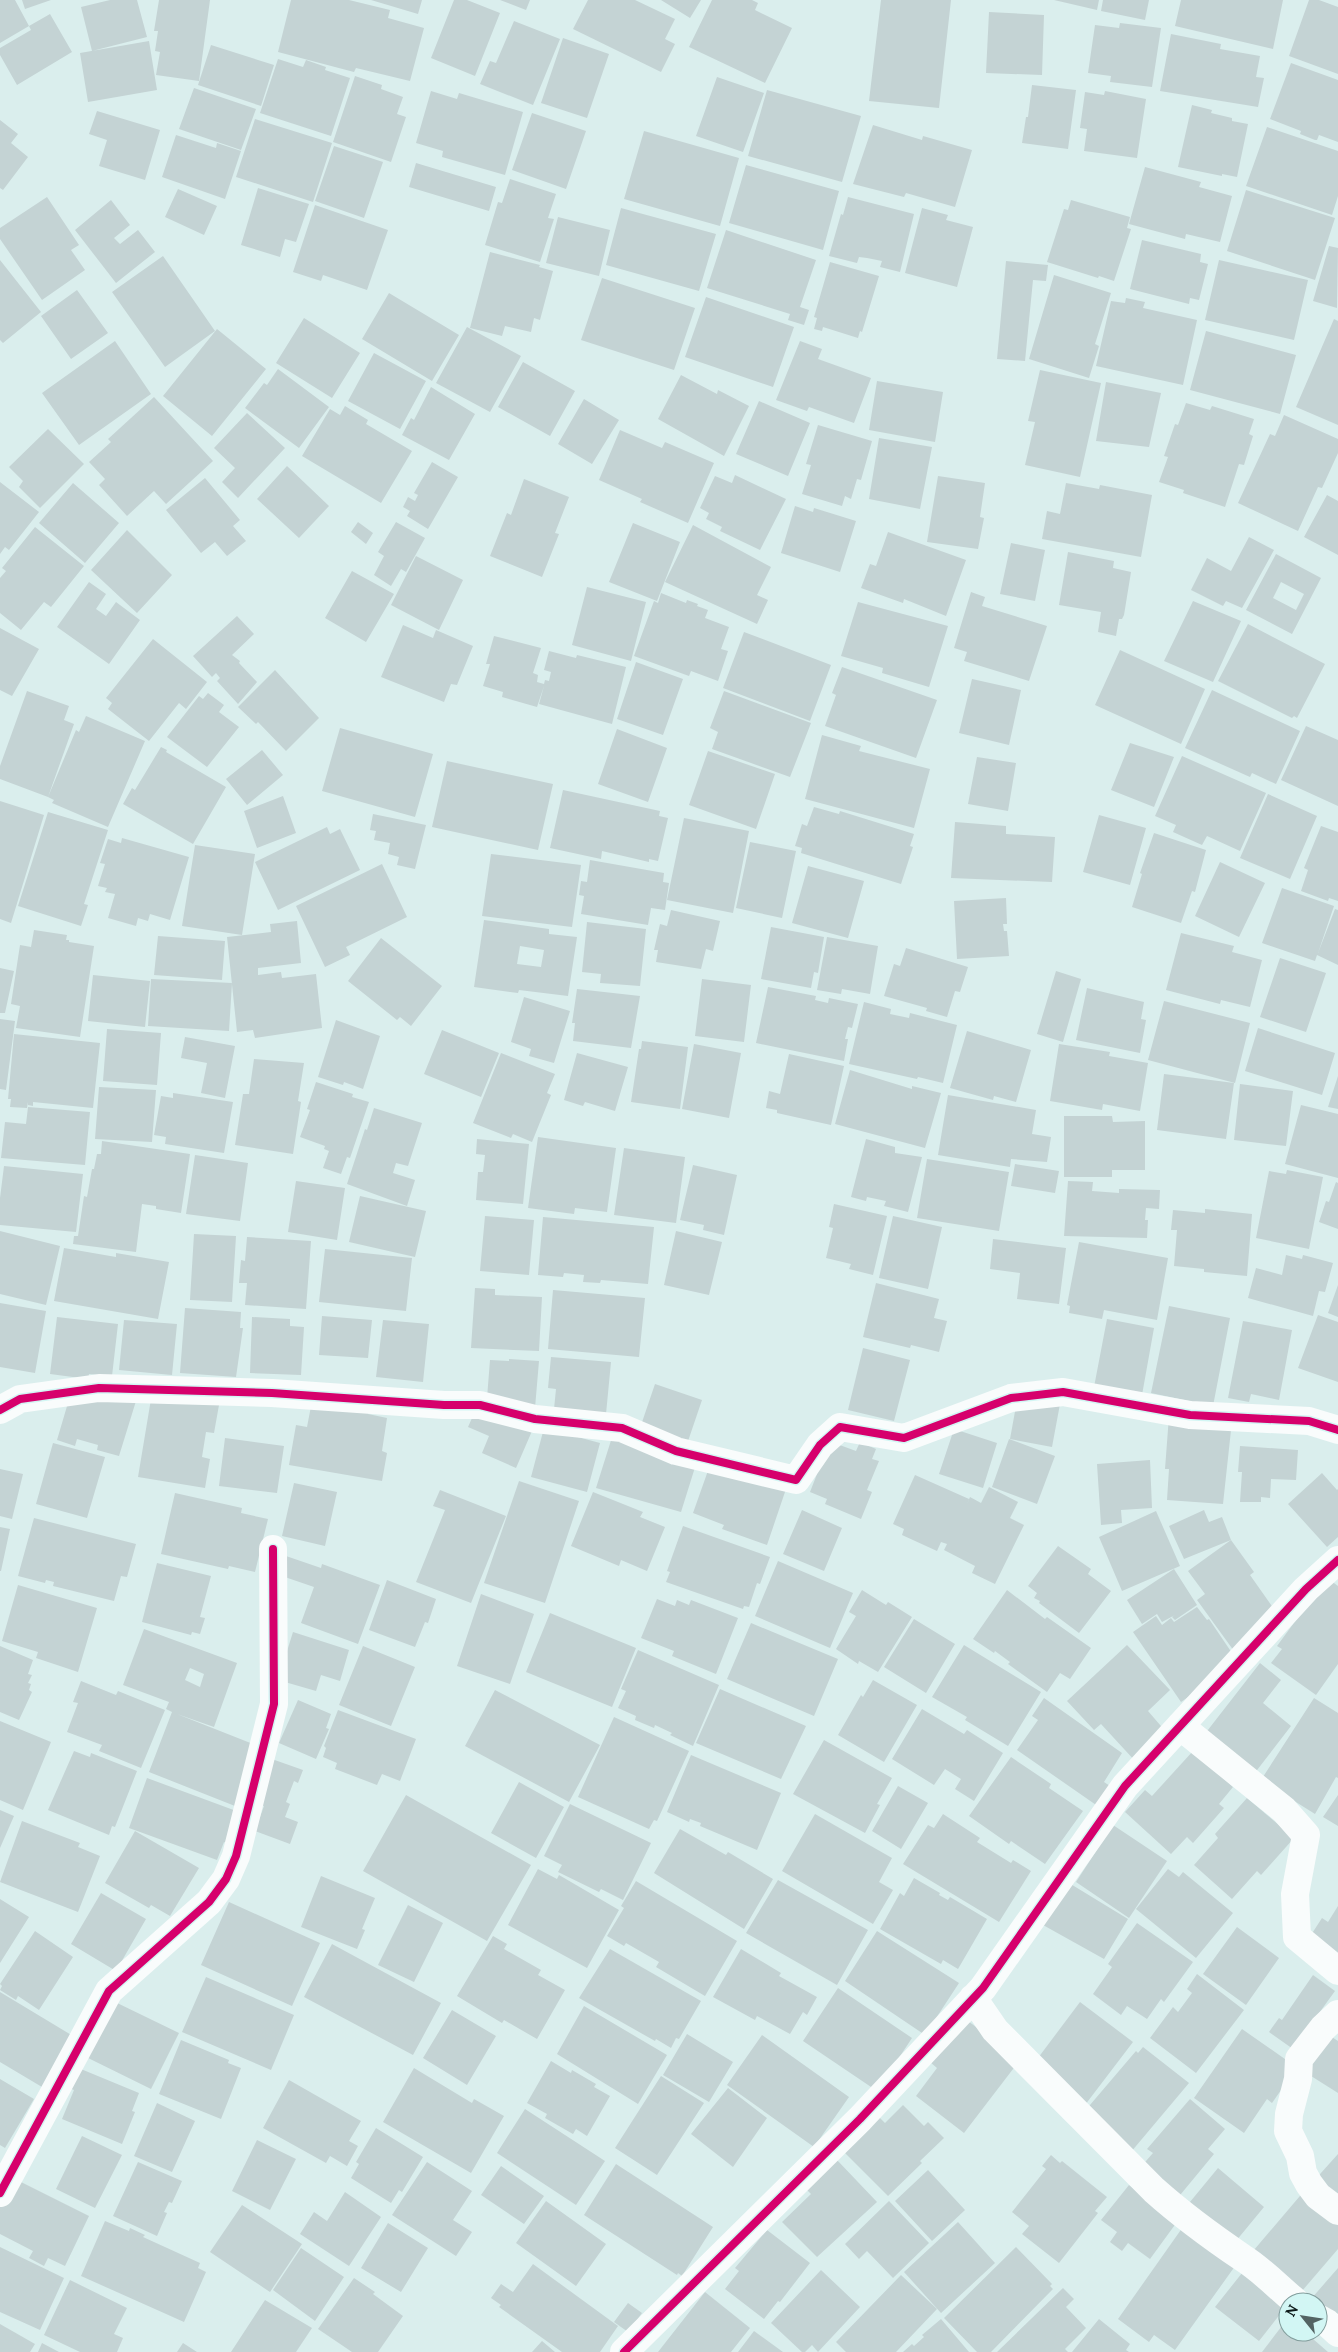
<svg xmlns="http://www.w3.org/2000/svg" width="1338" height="2352" viewBox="0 0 1338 2352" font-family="Lora,serif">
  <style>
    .building { fill: #c4d3d4; fill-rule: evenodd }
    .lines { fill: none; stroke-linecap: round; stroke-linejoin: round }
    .minor { stroke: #f9fcfc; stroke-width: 28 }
    .cycleway-casing { stroke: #d2f6f4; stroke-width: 11 }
    .cycleway { stroke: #d6006c; stroke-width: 8 }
  </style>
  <rect width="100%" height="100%" fill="#daeeed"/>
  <path class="building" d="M0 0H15L29 26 0 43Z
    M22 0H51L25 9Z
    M110 0H137L147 37 92 51 81 7Z
    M159 0H210L199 81 156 75 160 52 155 51 158 31H154Z
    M291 0H349L390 10 388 18 424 28 410 81 356 68 354 72 278 52Z
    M371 0H422L418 14Z
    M454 0H467L500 13 475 76 431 58Z
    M500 0H530L526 10Z
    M588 0H635L675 19 665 39 675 44 661 72 573 29Z
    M661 0H701L690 18Z
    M712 0H752L758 3 755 10 792 28 765 83 689 47Z
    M881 0H951L939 108 869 101Z
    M1054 0H1099L1097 10Z
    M1103 0H1149L1145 20 1101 11Z
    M1181 0H1283L1273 49 1175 26Z
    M1309 0H1319L1338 7V74L1289 56Z
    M989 12 1044 15 1042 75 986 73Z
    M50 14 72 52 17 85 0 55V48L31 30 29 26Z
    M514 21 560 39 533 105 480 84 490 61 496 63Z
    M1120 23 1161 28 1152 87 1110 82 1111 76 1088 73 1095 25 1119 28Z
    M1171 34 1221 44 1220 49 1260 56 1256 77 1264 78 1258 107 1160 91Z
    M563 38 609 54 587 118 541 103Z
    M149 41 157 90 88 102 80 53Z
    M211 45 274 65 261 106 198 85Z
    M278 59 303 67 306 60 326 67 325 70 350 78 331 136 260 113Z
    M1291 63 1338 80V142L1319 135 1317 140H1315L1300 134 1301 131 1270 119Z
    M355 76 382 85 381 89 403 97 397 114 406 117 391 162 333 142Z
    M717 77 764 93 743 152 696 136Z
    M1032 85 1076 90 1068 149 1022 143 1026 117H1028Z
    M194 88 256 109 241 150 179 129Z
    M767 90 861 116 842 182 748 156Z
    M431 91 457 99 459 93 523 112 505 175 442 157 443 151 416 143Z
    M1105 91 1146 99 1137 158 1084 151 1087 129 1080 128 1085 92 1104 95Z
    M1192 105 1212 110 1211 113 1232 118V121L1248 124 1237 177 1222 174V176L1178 167Z
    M97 111 160 130 145 180 99 166 107 140 89 134Z
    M532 113 586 131 566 189 512 170Z
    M255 119 332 143 313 202 236 177Z
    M0 120 18 134 11 143 28 157 3 190 0 188Z
    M873 125 922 140 923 136 972 150 955 207 906 193 904 197 853 184Z
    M1267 127 1338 151V196L1332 215 1246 186Z
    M644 131 739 158 720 226 624 199Z
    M176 135 216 148 217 143 241 151 225 199 162 177Z
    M334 146 383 162 364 218 315 201Z
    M416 163 496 187 489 211 409 187Z
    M746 165 839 191 823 250 729 223Z
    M1145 167 1201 182 1199 187 1232 196 1220 242 1186 234 1185 239 1129 224Z
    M510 179 556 194 548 218 554 219 540 262 485 245 498 202 502 203Z
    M258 188 309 204 296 242 285 239 280 257 241 245Z
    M178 189 217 206 204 235 165 217Z
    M1246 190 1335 218 1315 280 1227 251Z
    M47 197 79 245 71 250 85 270 42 300 0 239V228Z
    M848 197 914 214 900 272 880 267 882 261 867 258 859 257 857 263 829 256 841 214 843 215Z
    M111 200 130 225 114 238 120 244 138 230 155 252 116 283 75 230Z
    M1071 200 1130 217 1127 228 1131 229 1114 281 1099 276 1098 278 1047 262 1064 209 1068 210Z
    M315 205 388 230 367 290 323 275 321 281 293 272Z
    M621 208 716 234 699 291 606 265Z
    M922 208 948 215 946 220 973 227 957 287 905 273Z
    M558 217 610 230 599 276 546 263Z
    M726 230 816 260 800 307 809 310 804 325 788 320 790 314 707 288Z
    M1142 240 1201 254 1200 262 1208 264 1199 300 1190 298 1189 304 1130 289Z
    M1329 246 1338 248 1337 308 1313 301Z
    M490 252 540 265 539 267 553 271 540 320 534 318 531 332 505 326 502 336 470 328Z
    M163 256 215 331 165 367 112 292Z
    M0 260 41 312 3 343 0 340Z
    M1219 260 1308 280 1294 340 1205 320Z
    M1006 261 1048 265 1046 281 1033 280 1025 361 997 359Z
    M830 262 879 276 862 332 860 331 858 338 823 327 822 331 814 329 817 318 814 317Z
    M1054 275 1111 293 1095 344 1099 346 1089 378 1029 359Z
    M602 278 695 308 674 370 581 340Z
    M77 290 108 333 71 359 41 316Z
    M389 293 459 335 432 381 362 339Z
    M706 297 794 327 773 387 685 357Z
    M1126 298 1145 302 1143 308 1197 320 1183 385 1096 366 1111 301 1125 303Z
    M304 318 360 353 332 398 276 363Z
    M1334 319 1338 321V425L1296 407Z
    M467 327 521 356 490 412 436 383Z
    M217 329 266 369 212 436 163 396Z
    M1206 331 1296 355 1280 414 1190 390Z
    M115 341 151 394 79 445 42 393Z
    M800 341 822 349 818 359 871 378 854 423 809 407 807 411 776 400Z
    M374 353 426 381 400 429 348 401Z
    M523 362 575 391 550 436 498 407Z
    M278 369 329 407 299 448 245 408 264 383 267 385Z
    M1040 370 1101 383 1080 477 1025 465 1035 422 1028 421Z
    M681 375 717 394 718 390 749 406 724 456 658 419Z
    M877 381 943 392 935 442 869 430Z
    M1106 382 1161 393 1149 447 1096 441Z
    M431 387 475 414 449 460 402 435 411 418 414 420Z
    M154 397 213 461 166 504 154 491 127 516 99 485 105 479 89 462 111 442 108 439Z
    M584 399 619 420 592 464 558 444Z
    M759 401 810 423 788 476 736 454Z
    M1186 403 1210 410 1212 406 1254 419 1249 434 1253 436 1244 465 1239 464 1225 507 1183 493 1184 490 1159 482 1168 457 1164 456 1175 424 1178 425Z
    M345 406 368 420 366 424 412 451 381 503 302 456 330 409 340 415Z
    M247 413 285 448 238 498 222 482 235 468 214 448Z
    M1284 415 1338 439V453L1322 488 1318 487 1298 531 1238 503 1270 434 1275 436Z
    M818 425 872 441 861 480 857 479 851 499 845 496 842 506 802 494 811 465 806 464Z
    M48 429 84 464 40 508 19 487 23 481 9 467Z
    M620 430 662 448 665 442 714 463 688 523 640 502 642 499 599 480Z
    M879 438 932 447 920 509 869 499Z
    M432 462 458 477 428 529 407 516 410 511 403 507 408 497 415 501 418 495 414 493Z
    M287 466 329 506 299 538 257 499Z
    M735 475 786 499 760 550 720 531 722 527 706 519 709 513 700 508 715 476 732 483Z
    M938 476 985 483 980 517 984 518 978 549 927 542Z
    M205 478 240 520 233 526 246 541 227 556 215 542 201 553 166 510Z
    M524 479 569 497 555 533 559 534 542 577 490 556 507 513 511 515Z
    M0 482 39 512 9 550 5 547 0 554Z
    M73 483 119 523 85 563 39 523Z
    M1066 483 1099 489 1100 485 1152 495 1141 557 1042 539 1047 511 1060 514Z
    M1327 495 1338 501V555L1304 537Z
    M795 506 813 512 814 508 856 521 840 572 781 553Z
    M358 522 373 533 366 544 351 532Z
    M396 522 425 538 406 572 401 569 391 586 374 575 384 556 378 552Z
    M633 523 680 542 657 601 609 582Z
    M693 525 771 567 757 595 768 600 757 624 665 582Z
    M35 527 84 566 51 607 44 602 21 630 0 613V578L6 571 2 568Z
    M127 530 172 575 137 613 91 570Z
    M888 532 966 560 946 616 904 599 903 603 861 588 870 564 876 566Z
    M1249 537 1274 550 1242 608 1226 601 1223 606 1191 590 1207 558 1231 571Z
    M1011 543 1045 550 1035 601 1000 594Z
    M1068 552 1114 561 1113 568 1131 572 1124 615 1122 619H1119L1116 636 1098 632 1101 612 1059 605Z
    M1276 554 1321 578 1292 634 1246 610ZM1281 582 1304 594 1296 610 1273 598Z
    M416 556 463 580 439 630 391 605Z
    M352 571 394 594 366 642 325 618Z
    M89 582 106 594 96 609 106 616 116 602 140 620 109 664 57 627Z
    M587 587 646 602 631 661 572 645Z
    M971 592 985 597 982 606 1047 626 1029 681 964 661 967 652 954 648Z
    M661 593 686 603 687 600 698 604 697 606 708 610 705 618 729 627 721 649 728 651 718 681 691 671 689 676 634 656 654 601 658 603Z
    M1193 601 1241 621 1213 682 1164 661Z
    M858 602 948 626 929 687 882 673 883 668 841 656Z
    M237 616 254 634 232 655 240 661 239 663 257 682 238 704 217 681 220 678 216 673 212 677 193 656Z
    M1248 624 1325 664 1297 718 1294 716 1292 718 1218 681Z
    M403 625 433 638 436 630 473 646 457 685 451 684 444 702 381 677Z
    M0 628 39 649 12 696 0 690Z
    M744 632 831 665 810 721 723 688Z
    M494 636 541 648 533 673 538 675 537 682 544 684 545 680 549 681 551 672 544 670 549 651 576 658 577 655 626 667 612 724 539 704 544 686 537 707 502 697 503 692 483 686 490 664H486Z
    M153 639 207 682 186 709 179 703 149 741 108 709 112 703 106 698Z
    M1120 650 1205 689 1181 744 1095 705Z
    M636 662 683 679 663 735 617 719Z
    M842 667 937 700 916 758 825 726 836 695 832 693Z
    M275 670 319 718 286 751 258 722 256 724 238 707Z
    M972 679 1021 690 1009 745 959 733Z
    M1212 690 1300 731 1276 784 1252 773 1250 777 1185 748Z
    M27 691 69 706 64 720 74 724 48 797 0 779V766Z
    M724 691 811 723 790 777 712 749 718 732 710 728Z
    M208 693 224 705 219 712 239 727 207 767 167 737 199 696 203 699Z
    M86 716 145 741 108 827 52 803 54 800 48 797 76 730 79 732Z
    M1306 726 1338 740V806L1281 780Z
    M340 728 433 754 415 817 322 791Z
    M617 729 667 748 648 802 598 784Z
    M822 735 861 746 859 751 930 769 914 828 805 799Z
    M1130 743 1174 757 1154 807 1111 790Z
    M161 747 167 750 166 752 226 787 193 844 123 804 132 788 135 790Z
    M262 750 283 775 247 805 226 779Z
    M708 751 775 774 756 829 689 805Z
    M1182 756 1266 793 1240 851 1207 836 1202 845 1173 832 1176 825 1155 816Z
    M977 757 1016 763 1008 811 968 804Z
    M447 761 553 784 538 850 432 827Z
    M563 790 660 811 659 816 668 818 658 861 649 859V862L602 851 601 859 550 848Z
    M1268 794 1317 816 1290 879 1240 858Z
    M283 796 296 833 257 848 244 811Z
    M0 801 44 815 11 923 0 919Z
    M814 807 839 814 840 811 914 834 910 846 913 847 901 884 801 853 802 848 795 846 802 824 807 826Z
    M48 812 108 830 84 904 88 905 81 926 18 906Z
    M373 814 426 825 415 869 397 865 399 857 388 854 390 843 374 840 376 831 370 830Z
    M1099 815 1146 828 1130 885 1083 872Z
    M684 818 749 831 733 913 667 900Z
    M955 822 1006 826V834L1055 837 1052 882 951 878Z
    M1321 826 1338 832V901L1329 898 1328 901 1301 891 1308 870 1304 868Z
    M327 827 330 834 340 829 360 870 278 910 255 862Z
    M1154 833 1206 850 1195 892 1192 891 1181 923 1132 907 1142 874 1140 873Z
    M122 838 189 857 170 920 150 914 148 921 138 918 136 926 108 918 115 894 105 892 107 888 98 886 105 864 100 863 108 839 121 843Z
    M750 842 796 851 782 918 736 908Z
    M195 845 255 854 242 935 182 926Z
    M491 854 581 865 572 927 482 916Z
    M590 860 664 873 663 882 669 883 665 910 651 908 648 925 581 914 584 896 579 895 581 881 587 882Z
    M1220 862 1265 883 1239 937 1195 916Z
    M382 864 407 917 346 947 350 955 325 967 296 906Z
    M808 866 864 881 848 938 792 923Z
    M1282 888 1334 906 1318 953 1335 909 1338 910V965L1317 955 1315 961 1262 943Z
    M1006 898 1007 924H1003L1004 931H1007L1009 956 957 959 954 901Z
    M671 910 720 921 713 951 706 949 701 969 656 962 658 950H654L660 924 667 926Z
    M484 920 549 929V934L577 937 568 996 519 990 518 993 474 987ZM520 946 544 950 541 967 517 964Z
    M297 921 301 963 258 968V975L281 972 282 978 316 974 322 1028 255 1038 253 1030 237 1032 227 937 271 932 270 924Z
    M587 922 646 929 640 986 600 983 601 974 582 972Z
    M771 927 824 937 818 973 814 972 811 988 761 979Z
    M34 930 67 935 66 940H69V942L94 946 80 1037 16 1028 20 1006 11 1004 20 945 31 947Z
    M1181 933 1234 946 1232 952 1262 960 1250 1007 1221 1000 1220 1004 1166 990Z
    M158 936 225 941 222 980 154 975Z
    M827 937 878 946 870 994 842 989 841 994 817 990Z
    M381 938 442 986 411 1026 400 1017 397 1020 348 981Z
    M906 948 968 967 960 992 955 991 947 1017 926 1011 927 1008 884 996 894 964 900 966Z
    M1280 958 1326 973 1306 1032 1260 1017Z
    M0 968 14 971 5 1013H0Z
    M1056 971 1081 979 1063 1042 1037 1034Z
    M93 975 150 981 145 1027 88 1021Z
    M151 979 232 983 229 1031 148 1026Z
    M702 979 751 985 744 1042 695 1036Z
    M768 987 816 996 815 1000 828 1003 829 998 858 1004 852 1028 848 1027 845 1039H848L844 1061 756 1043Z
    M1087 988 1144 1002 1141 1019 1146 1020 1140 1053 1076 1040Z
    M577 989 640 996 631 1048 573 1041 575 1023H572Z
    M524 997 570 1011 554 1063 529 1056 531 1049 511 1042Z
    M1164 1001 1250 1023 1235 1083 1148 1060Z
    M864 1002 891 1009 890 1014 909 1018 910 1013 957 1025 943 1083 918 1077 917 1079 849 1064Z
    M0 1019 15 1021 6 1090 0 1089Z
    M336 1020 380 1036 363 1089 344 1082 343 1085 318 1077Z
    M1258 1028 1335 1053 1322 1095 1245 1071Z
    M107 1029 161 1033 157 1085 103 1081Z
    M442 1030 499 1053 481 1097 424 1074Z
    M967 1031 1031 1050 1016 1102 994 1096 993 1100 950 1088Z
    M14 1034 100 1043 93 1108 33 1102V1106L28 1105V1102L27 1108 10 1107 11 1099H8Z
    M185 1037 235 1046 225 1098 201 1093 207 1063 181 1058Z
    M642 1041 688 1047 680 1109 631 1102 639 1049H641Z
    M694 1044 741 1053 729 1118 682 1109Z
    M1059 1044 1110 1052 1109 1056 1148 1063 1140 1111 1103 1104 1102 1110 1050 1101Z
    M501 1053 555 1074 547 1093 551 1095 532 1142 513 1134 511 1138 473 1123Z
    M577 1053 628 1067 615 1111 585 1102 583 1106 564 1100Z
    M789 1054 844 1066 831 1125 777 1113V1110L766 1108 769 1091 780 1094Z
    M254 1059 304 1063 298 1101 301 1102 293 1154 235 1145 243 1094H249Z
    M850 1070 912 1089V1086L941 1093 925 1148 835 1124Z
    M1164 1074 1234 1083 1226 1139 1157 1130Z
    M1338 1076V1109L1328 1107Z
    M316 1082 353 1094 352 1097 369 1102 350 1158 347 1157 341 1174 323 1168 329 1151 324 1149 325 1146 300 1137 310 1110 307 1109Z
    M1240 1084 1293 1091 1286 1146 1234 1140Z
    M99 1087 156 1090 152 1142 95 1139Z
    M173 1093 233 1102 224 1153 165 1144 166 1137 154 1135 161 1096 173 1098Z
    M948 1095 1036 1110 1032 1134 1051 1137 1047 1162 1011 1159 1010 1167 938 1155Z
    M1301 1105 1338 1114V1178L1285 1164Z
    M28 1107 90 1112 85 1165 1 1158 5 1122 26 1124Z
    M374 1108 422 1123 408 1166 396 1163 393 1173 415 1180 407 1206 347 1184 365 1129 367 1130Z
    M1064 1116H1112L1113 1122 1145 1121V1170H1112V1177H1064Z
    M538 1137 616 1148 607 1212 575 1208 574 1214 528 1208Z
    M477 1139 529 1144 523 1204 476 1200 478 1172H483L485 1155 476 1154Z
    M866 1139 895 1147V1153L922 1157 908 1212 884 1206 886 1201 867 1197 866 1201 851 1197Z
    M102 1141 190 1154 181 1213 156 1209V1206L142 1204 136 1252 73 1244 74 1236H78L84 1196 87 1197 92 1169H94L97 1154H101Z
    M624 1148 685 1157 676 1223 614 1215Z
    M195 1155 248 1163 240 1221 186 1214Z
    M927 1159 1009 1172 999 1231 917 1218Z
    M1015 1164 1059 1171 1055 1193 1011 1186Z
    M693 1165 737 1175 724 1235 703 1230 704 1225 680 1220Z
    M4 1166 83 1174 76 1232 0 1225V1198Z
    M1287 1170 1323 1177 1309 1249 1256 1238 1269 1171 1286 1174Z
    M296 1181 345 1188 337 1240 288 1232Z
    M1068 1181 1093 1182 1092 1191 1119 1193V1189L1160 1190 1159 1209 1146 1208 1145 1220H1148L1147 1238 1064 1236Z
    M1336 1182 1338 1183V1229L1319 1222 1326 1201 1329 1202Z
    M360 1196 426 1211 415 1257 349 1242Z
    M834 1204 887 1216 873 1275 849 1269 851 1264 826 1258 833 1228 829 1227Z
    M1205 1209 1252 1214 1247 1276 1204 1272V1269L1174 1266 1177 1230H1171L1173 1210 1205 1213Z
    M485 1216 534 1220 529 1275 480 1271Z
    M893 1216 942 1227 928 1289 879 1278Z
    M543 1217 654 1227 648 1284 601 1280 600 1283 583 1282 584 1275 564 1273 563 1277 538 1275Z
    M0 1231 60 1246 46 1305 0 1294Z
    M676 1231 722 1242 709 1295 664 1285Z
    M194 1234 236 1236 232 1302 190 1300Z
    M247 1237 311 1241 306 1309 245 1305 247 1283H239L241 1260 245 1261Z
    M993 1239 1066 1248 1059 1304 1017 1299 1020 1273 990 1269Z
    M1079 1242 1168 1258 1157 1320 1104 1310 1102 1319 1069 1313 1070 1306 1067 1305Z
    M64 1248 116 1257V1253L169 1262 158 1319 54 1301Z
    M325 1249 412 1258 406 1311 319 1302Z
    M1286 1255 1302 1259 1303 1255 1333 1263 1325 1292 1319 1291 1313 1316 1248 1298 1256 1268 1282 1275Z
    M876 1283 939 1299 934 1318 947 1321 939 1352 911 1345 910 1348 863 1337Z
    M1338 1285V1317L1328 1313Z
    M475 1288 495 1289V1295L542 1297 539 1351 471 1348Z
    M553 1290 645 1298 639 1357 548 1349Z
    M0 1303 46 1311 35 1373 0 1367Z
    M1169 1306 1230 1318 1213 1406 1151 1393Z
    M185 1308 241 1312 240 1328H243L236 1377 180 1373Z
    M1318 1315 1338 1322V1382L1298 1368Z
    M322 1316 372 1320 368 1358 319 1355Z
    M57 1317 118 1324 112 1376 89 1374 88 1379 50 1374Z
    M252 1317 290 1319V1326L304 1327 301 1375 250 1373Z
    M1107 1319 1154 1328 1142 1395 1094 1387Z
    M124 1320 177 1324 172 1375 119 1370Z
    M383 1320 429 1324 423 1382 376 1377Z
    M1243 1321 1292 1330 1279 1400 1251 1394 1249 1402 1228 1398Z
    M863 1348 910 1360 894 1421 848 1410Z
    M551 1357 611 1362 606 1414 554 1409 556 1389 548 1388Z
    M509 1359 539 1361 535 1408 487 1398 490 1360 509 1361Z
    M655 1384 702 1400 686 1447 639 1431Z
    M152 1393 219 1405 214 1433 206 1432 202 1457 210 1459 205 1488 138 1477Z
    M70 1396 136 1401 119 1456 97 1450 98 1445 77 1439 75 1446 57 1440Z
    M312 1401 369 1411 368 1414 387 1418 382 1451 387 1453 382 1481 289 1465 296 1425 307 1427Z
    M1060 1404 1052 1447 1010 1439 1016 1406Z
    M477 1407 532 1431 516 1468 482 1453 489 1436 468 1427Z
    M1169 1416 1232 1421 1223 1504 1167 1500 1169 1469H1165Z
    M544 1428 600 1443 587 1492 531 1477Z
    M954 1429 997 1443 983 1488 939 1474Z
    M613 1434 697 1461 681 1512 596 1488Z
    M225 1438 284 1446 277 1493 219 1486Z
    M1009 1439 1055 1456 1037 1504 992 1487Z
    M826 1440 856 1451 860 1442 876 1449 872 1459 879 1461 867 1490 872 1492 861 1519 825 1504 827 1499 810 1492 817 1474 813 1473Z
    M53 1443 105 1457 87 1518 36 1504Z
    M1240 1446 1298 1450 1296 1480 1271 1479 1270 1498 1261 1497V1502H1240L1242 1472H1238Z
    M1150 1460 1152 1508 1121 1510 1122 1523 1101 1525 1097 1464Z
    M710 1465 786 1489 767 1545 722 1529 724 1525 693 1513Z
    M0 1469 23 1474 12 1519 0 1516Z
    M1322 1473 1337 1490 1338 1489V1537L1327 1547 1288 1504Z
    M915 1475 969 1499 967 1504 970 1497 981 1503 989 1487 1018 1502 1010 1518 1024 1525 995 1584 972 1573 975 1566 944 1550 947 1544 941 1542 937 1551 902 1535 904 1529 893 1524Z
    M519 1481 579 1501 545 1603 484 1583Z
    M294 1483 337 1492 325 1546 282 1536Z
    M440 1490 506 1516 471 1603 416 1582 445 1510 433 1506Z
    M593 1492 643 1512 640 1517 665 1527 647 1571 621 1560 619 1566 571 1546Z
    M175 1493 242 1508 241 1513 268 1519 255 1572 229 1566 228 1569 161 1554Z
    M802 1510 842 1528 824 1571 783 1554Z
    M1204 1510 1209 1522 1222 1517 1231 1540 1254 1572 1250 1575 1276 1612 1234 1651 1197 1600 1205 1594 1188 1571 1231 1540 1184 1559 1169 1526Z
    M1156 1511 1180 1566 1122 1591 1099 1537Z
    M34 1518 136 1544 127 1577 121 1576 114 1601 53 1586 54 1582 46 1580 45 1583 18 1576Z
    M683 1526 770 1557 760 1584 757 1583 749 1607 744 1606 743 1609 666 1582 670 1572 667 1571Z
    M0 1527 10 1529 1 1571H0Z
    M1058 1546 1091 1569 1088 1574 1111 1591 1079 1633 1039 1603 1040 1601 1034 1598 1037 1593 1028 1586Z
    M286 1556 321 1568 322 1564 380 1585 358 1644 301 1623 314 1587 279 1575Z
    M778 1561 853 1593 830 1648 755 1616Z
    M157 1563 211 1576 200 1617 205 1618 200 1634 192 1632 191 1635 142 1622Z
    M1174 1569 1197 1605 1175 1620 1172 1617 1175 1615 1162 1622 1157 1614 1142 1624 1127 1600Z
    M1327 1578 1338 1586V1664L1316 1695 1271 1663 1282 1649 1277 1646Z
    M387 1580 436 1599 428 1623 425 1622 415 1647 369 1630Z
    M18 1585 97 1608 78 1672 36 1658 38 1652 2 1641Z
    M862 1590 886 1605 888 1602 912 1617 878 1672 859 1661 858 1664 836 1649 856 1616 849 1612Z
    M1007 1590 1045 1619 1047 1617 1091 1648 1070 1679 1060 1673 1047 1692 1008 1664 1010 1662 995 1651 994 1653 973 1639Z
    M481 1594 534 1614 510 1684 457 1666Z
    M657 1599 675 1606 677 1600 689 1605 691 1600 738 1618 716 1674 672 1656 674 1651 641 1638Z
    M1197 1607 1207 1620 1209 1619 1234 1656 1204 1686 1181 1702 1133 1632 1156 1616 1162 1625 1171 1618 1174 1622Z
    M550 1613 636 1648 612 1707 526 1672Z
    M914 1619 955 1644 926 1693 884 1667Z
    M751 1623 838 1659 814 1716 727 1679Z
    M144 1629 237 1663 214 1727 177 1714 253 1744 240 1808 149 1772 172 1712 166 1709 169 1702 123 1685ZM190 1668 204 1674 200 1687 185 1680Z
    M293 1632 349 1650 340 1681 321 1675 316 1691 278 1680Z
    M964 1645 1041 1692 1008 1746 965 1720 967 1717 932 1697Z
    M1127 1645 1170 1690 1148 1711 1167 1733 1136 1762 1101 1724 1094 1730 1067 1701Z
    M0 1646 33 1660 28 1674 32 1675 28 1683 31 1684 29 1690 32 1692 19 1720 0 1712Z
    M363 1646 415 1667 391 1726 339 1705Z
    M638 1650 719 1685 693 1746 670 1735 672 1733 655 1725 654 1728 635 1720 636 1716 618 1708 626 1691 621 1689Z
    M1260 1663 1281 1680 1263 1703 1291 1726 1254 1774 1204 1735Z
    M873 1680 917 1705 884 1762 838 1735 861 1695 863 1697Z
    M81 1681 116 1695 118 1691 165 1710 141 1768 99 1751 102 1745 67 1732 78 1703 73 1702Z
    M720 1689 806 1726 781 1779 696 1743Z
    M495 1690 600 1745 569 1802 465 1746Z
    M1044 1698 1122 1753 1104 1782 1113 1788 1099 1807 1017 1750 1038 1720 1032 1716Z
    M1314 1698 1338 1713V1778L1336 1777 1315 1814 1261 1780Z
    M298 1700 331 1714 326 1728 329 1729 316 1759 279 1743Z
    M922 1709 964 1734 967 1730 1003 1753 974 1801 955 1789 961 1779 945 1769 934 1785 892 1759Z
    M338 1710 416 1739 400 1781 382 1774 377 1785 335 1769 337 1763 323 1757 326 1748 324 1746Z
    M614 1717 689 1751 657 1821 654 1820 649 1829 578 1797Z
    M0 1721 51 1742 23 1810 0 1800Z
    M824 1740 892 1778 877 1804 880 1805 865 1833 793 1794Z
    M74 1751 90 1757 91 1753 137 1771 115 1827 112 1826 109 1835 48 1810Z
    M1193 1751 1233 1787 1219 1804 1224 1808 1193 1843 1187 1837 1171 1854 1125 1812 1145 1790 1152 1796Z
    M691 1755 781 1793 757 1850 700 1826 701 1823 690 1819 689 1822 667 1812Z
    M1011 1757 1051 1784 1049 1788 1083 1811 1045 1864 1011 1841 1009 1844 969 1816Z
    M269 1758 303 1770 298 1783 294 1781 286 1802 290 1804 285 1817 298 1822 290 1844 255 1831 264 1806 256 1803Z
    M147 1778 239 1812 227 1843 224 1842 217 1860 129 1828Z
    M519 1782 564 1807 536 1858 491 1833Z
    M898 1786 928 1803 901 1849 872 1831Z
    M406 1795 531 1865 487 1941 363 1871Z
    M1338 1795V1826L1323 1817Z
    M1247 1798 1294 1838 1261 1875 1257 1871 1232 1899 1194 1865 1218 1838 1215 1834Z
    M570 1804 651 1843 623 1900 601 1889 599 1892 558 1872 562 1865 544 1856Z
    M0 1810 14 1816 0 1848Z
    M815 1814 892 1858 879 1882 893 1890 873 1924 782 1871Z
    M943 1814 980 1838 977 1842 1011 1863 1013 1860 1031 1871 999 1922 903 1864 928 1825 934 1828Z
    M22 1821 80 1843 78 1847 100 1856 78 1912 0 1882Z
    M1113 1825 1167 1861 1129 1918 1076 1882Z
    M680 1829 726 1855 728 1852 773 1879 744 1929 654 1873Z
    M135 1831 199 1868 170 1916 151 1905 149 1908 105 1883Z
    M538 1869 557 1879 559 1875 619 1910 587 1968 508 1925Z
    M1168 1869 1179 1877 1183 1872 1233 1913 1196 1958 1136 1909Z
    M321 1876 375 1898 362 1929 365 1930 357 1949 301 1927Z
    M914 1878 940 1893 939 1895 948 1900 950 1897 987 1919 958 1969 943 1960 941 1964 880 1929 900 1893 904 1896Z
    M778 1880 868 1930 837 1985 746 1933Z
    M636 1881 737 1941 705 1996 656 1967 659 1962 626 1943 624 1946 607 1936 624 1908 621 1906Z
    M1069 1883 1128 1919 1104 1959 1043 1925Z
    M101 1893 146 1919 116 1971 71 1944Z
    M0 1899 29 1917 0 1963Z
    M229 1902 320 1943 292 2006 201 1965Z
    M408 1905 443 1923 414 1982 378 1965Z
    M1338 1906V1962L1309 1938 1322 1918 1328 1922Z
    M1137 1923 1193 1962 1164 2002 1161 1999 1147 2019 1127 2006 1121 2015 1093 1994 1112 1967 1108 1964Z
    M1237 1927 1279 1958 1246 2005 1203 1974Z
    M35 1931 73 1957 39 2010 18 1996 16 2000 0 1990 2 1986 0 1984Z
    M877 1931 959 1983 925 2035 845 1981Z
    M493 1936 507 1944 504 1949 541 1970 538 1975 565 1990 537 2039 504 2020 502 2023 457 1996Z
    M332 1944 441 2003 413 2055 304 1997Z
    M610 1949 701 2001 679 2039 676 2038 671 2048 656 2039 655 2041 579 1998Z
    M741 1949 781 1973 779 1976 817 1997 807 2015 803 2012 790 2034 757 2016 755 2020 713 1997Z
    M1197 1974 1244 2010 1196 2073 1150 2038 1173 2007 1178 2012 1192 1993 1187 1989Z
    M1313 1975 1335 1991 1293 2049 1269 2032 1279 2018 1282 2020Z
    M206 1977 294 2015 271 2070 182 2032Z
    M838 1988 912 2038 877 2091 803 2041Z
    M0 1992 73 2036 42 2087 0 2062Z
    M111 2000 179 2033 151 2089 84 2056Z
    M1080 2002 1133 2042 1085 2105 1032 2066Z
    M584 2006 667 2055 638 2104 557 2054Z
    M452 2010 496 2036 467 2085 423 2058Z
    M964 2018 1020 2060 964 2133 916 2096 937 2068 930 2062Z
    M1242 2029 1292 2064 1295 2070 1272 2103 1267 2099 1244 2133 1194 2098Z
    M1324 2032 1338 2041V2093L1300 2069Z
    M687 2034 733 2062 709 2102 663 2075Z
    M762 2035 849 2097 814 2147 727 2085Z
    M181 2040 229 2060 228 2063 241 2068 221 2119 159 2094Z
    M1143 2047 1189 2083 1131 2152 1084 2112 1136 2051 1138 2053Z
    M551 2061 571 2073 572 2070 596 2084 594 2087 610 2096 587 2136 576 2129 573 2134 545 2118 547 2114 527 2103Z
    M76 2067 139 2093 132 2111 135 2112 122 2144 62 2119 74 2090 67 2087Z
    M414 2068 472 2103 474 2099 504 2116 471 2173 383 2122Z
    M661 2076 704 2103 657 2175 615 2148Z
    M0 2079 34 2099 5 2148 0 2145Z
    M289 2080 361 2121 349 2141 358 2146 347 2166 330 2156 326 2163 263 2128Z
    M728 2088 767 2118 733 2167 691 2134Z
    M1190 2099 1225 2129 1208 2149 1214 2154 1176 2200 1139 2169 1153 2153 1147 2149Z
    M157 2103 195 2121 172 2172 134 2156Z
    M903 2105 924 2126 928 2122 944 2138 920 2161 922 2163 888 2196 844 2152 879 2117 885 2123Z
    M525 2109 605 2161 576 2205 497 2153Z
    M376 2128 423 2157 402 2192 399 2190 391 2203 351 2178 359 2164 356 2162Z
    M82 2136 122 2155 95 2208 56 2189Z
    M257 2140 296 2159 270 2210 232 2191Z
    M1338 2154V2205L1312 2183Z
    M1051 2155 1060 2163 1062 2161 1107 2197 1095 2211 1098 2213 1059 2263 1022 2234 1029 2226 1012 2212 1046 2169 1042 2166Z
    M837 2160 877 2202 817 2257 782 2222 811 2194 807 2190Z
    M138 2162 182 2181 172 2203 169 2202 164 2212 167 2213 157 2236 113 2216Z
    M427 2162 472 2191 453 2220 472 2232 456 2256 392 2215Z
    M616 2164 713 2227 682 2276 678 2273 677 2275 584 2215Z
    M501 2166 544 2196 524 2224 481 2195Z
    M1218 2168 1264 2207 1231 2247 1185 2208Z
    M928 2170 965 2210 932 2241 895 2201Z
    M13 2178 89 2216 65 2266 48 2258 44 2266 29 2258 33 2251 0 2234V2204Z
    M1129 2185 1177 2222 1150 2259 1128 2243 1122 2251 1110 2242 1117 2232 1101 2220Z
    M1305 2190 1338 2218V2249L1296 2298 1248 2257Z
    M345 2192 381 2217 349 2266 300 2234 314 2212 327 2221Z
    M546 2201 606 2244 576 2286 516 2243Z
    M889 2201 929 2243 893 2278 867 2251 859 2259 845 2244Z
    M242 2205 302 2244 270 2292 210 2252Z
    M105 2221 129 2231 130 2228 145 2235 143 2237 200 2263 198 2268 206 2272 184 2322 81 2276Z
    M958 2222 995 2263 941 2313 904 2272Z
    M388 2223 428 2248 401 2292 361 2268Z
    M1185 2224 1238 2262 1175 2350 1154 2335 1149 2342 1118 2319Z
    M767 2230 810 2263 780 2302 778 2301 764 2319 725 2289 739 2271 735 2268Z
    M0 2247 64 2278 40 2330 0 2312Z
    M1016 2247 1052 2284 1050 2286 1053 2289 991 2352H977L944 2318Z
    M301 2248 344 2277 315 2321 273 2290Z
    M533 2264 618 2326 600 2352H562L499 2307 501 2305 491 2298 501 2284 513 2292Z
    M1246 2268 1288 2304 1259 2341 1215 2307Z
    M1338 2268V2323L1318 2305V2302L1311 2299Z
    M821 2270 860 2307 818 2352 812 2345 805 2352H802L771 2323Z
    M901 2275 937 2309 896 2352H846L836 2342Z
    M354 2278 375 2292 373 2294 403 2316 378 2352H352L318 2329Z
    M70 2280 127 2308 114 2334 123 2338 117 2352H80L44 2335Z
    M1063 2288 1074 2299 1066 2307 1086 2328 1065 2349 1068 2352H997Z
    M705 2292 750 2328 731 2352H658Z
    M265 2300 312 2328 296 2352H231Z
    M628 2303 642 2313 628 2332 614 2322Z
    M1288 2318V2332H1305L1328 2352H1262Z
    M941 2319 969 2352H903L912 2344 914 2346 924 2337 922 2335Z
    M1099 2319 1130 2344 1126 2350 1129 2352H1072Z
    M0 2324 35 2344 30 2352H0Z
    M754 2331 783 2352H738Z
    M542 2341 555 2352H532Z
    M42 2343 59 2352H38Z
    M183 2343 197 2352H177Z"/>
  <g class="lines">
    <path class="minor" d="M0 1410 20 1399 99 1388 272 1393 444 1405H480L535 1419 622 1428 676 1451 796 1480 820 1445 840 1427 904 1438 1011 1398 1063 1392 1190 1415 1309 1421 1338 1430
      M1180 1726 1284 1810 1306 1835 1295 1894 1297 1937 1338 1971
      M973 1998 995 2030 1154 2190C1182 2215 1212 2237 1243 2258 1262 2270 1279 2288 1296 2302
      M1338 2014 1323 2028 1299 2059 1298 2079 1289 2114 1288 2131 1300 2156 1303 2173 1309 2184 1318 2196 1338 2211
      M0 2193 109 1991 209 1902 226 1879 236 1856 274 1704 273 1549
      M1318 2318 1327 2323 1338 2333
      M624 2352 860 2119 983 1988 1125 1786 1306 1589 1338 1560"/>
    <defs>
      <path id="cycleway" d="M0 1410 20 1399 99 1388 272 1393 444 1405H480L535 1419 622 1428 676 1451 796 1480 820 1445 840 1427 904 1438 1011 1398 1063 1392 1190 1415 1309 1421 1338 1430
        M0 2193 109 1991 209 1902 226 1879 236 1856 274 1704 273 1549
        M624 2352 860 2119 983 1988 1125 1786 1306 1589 1338 1560"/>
    </defs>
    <use href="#cycleway" class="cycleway-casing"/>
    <use href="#cycleway" class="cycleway"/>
  </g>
  <g transform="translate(1303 2317) rotate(300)"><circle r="24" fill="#d2f6f4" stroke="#829d9c"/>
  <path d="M0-4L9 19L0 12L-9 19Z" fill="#536363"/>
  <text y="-8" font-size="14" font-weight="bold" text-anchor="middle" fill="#0b1818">N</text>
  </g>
</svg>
